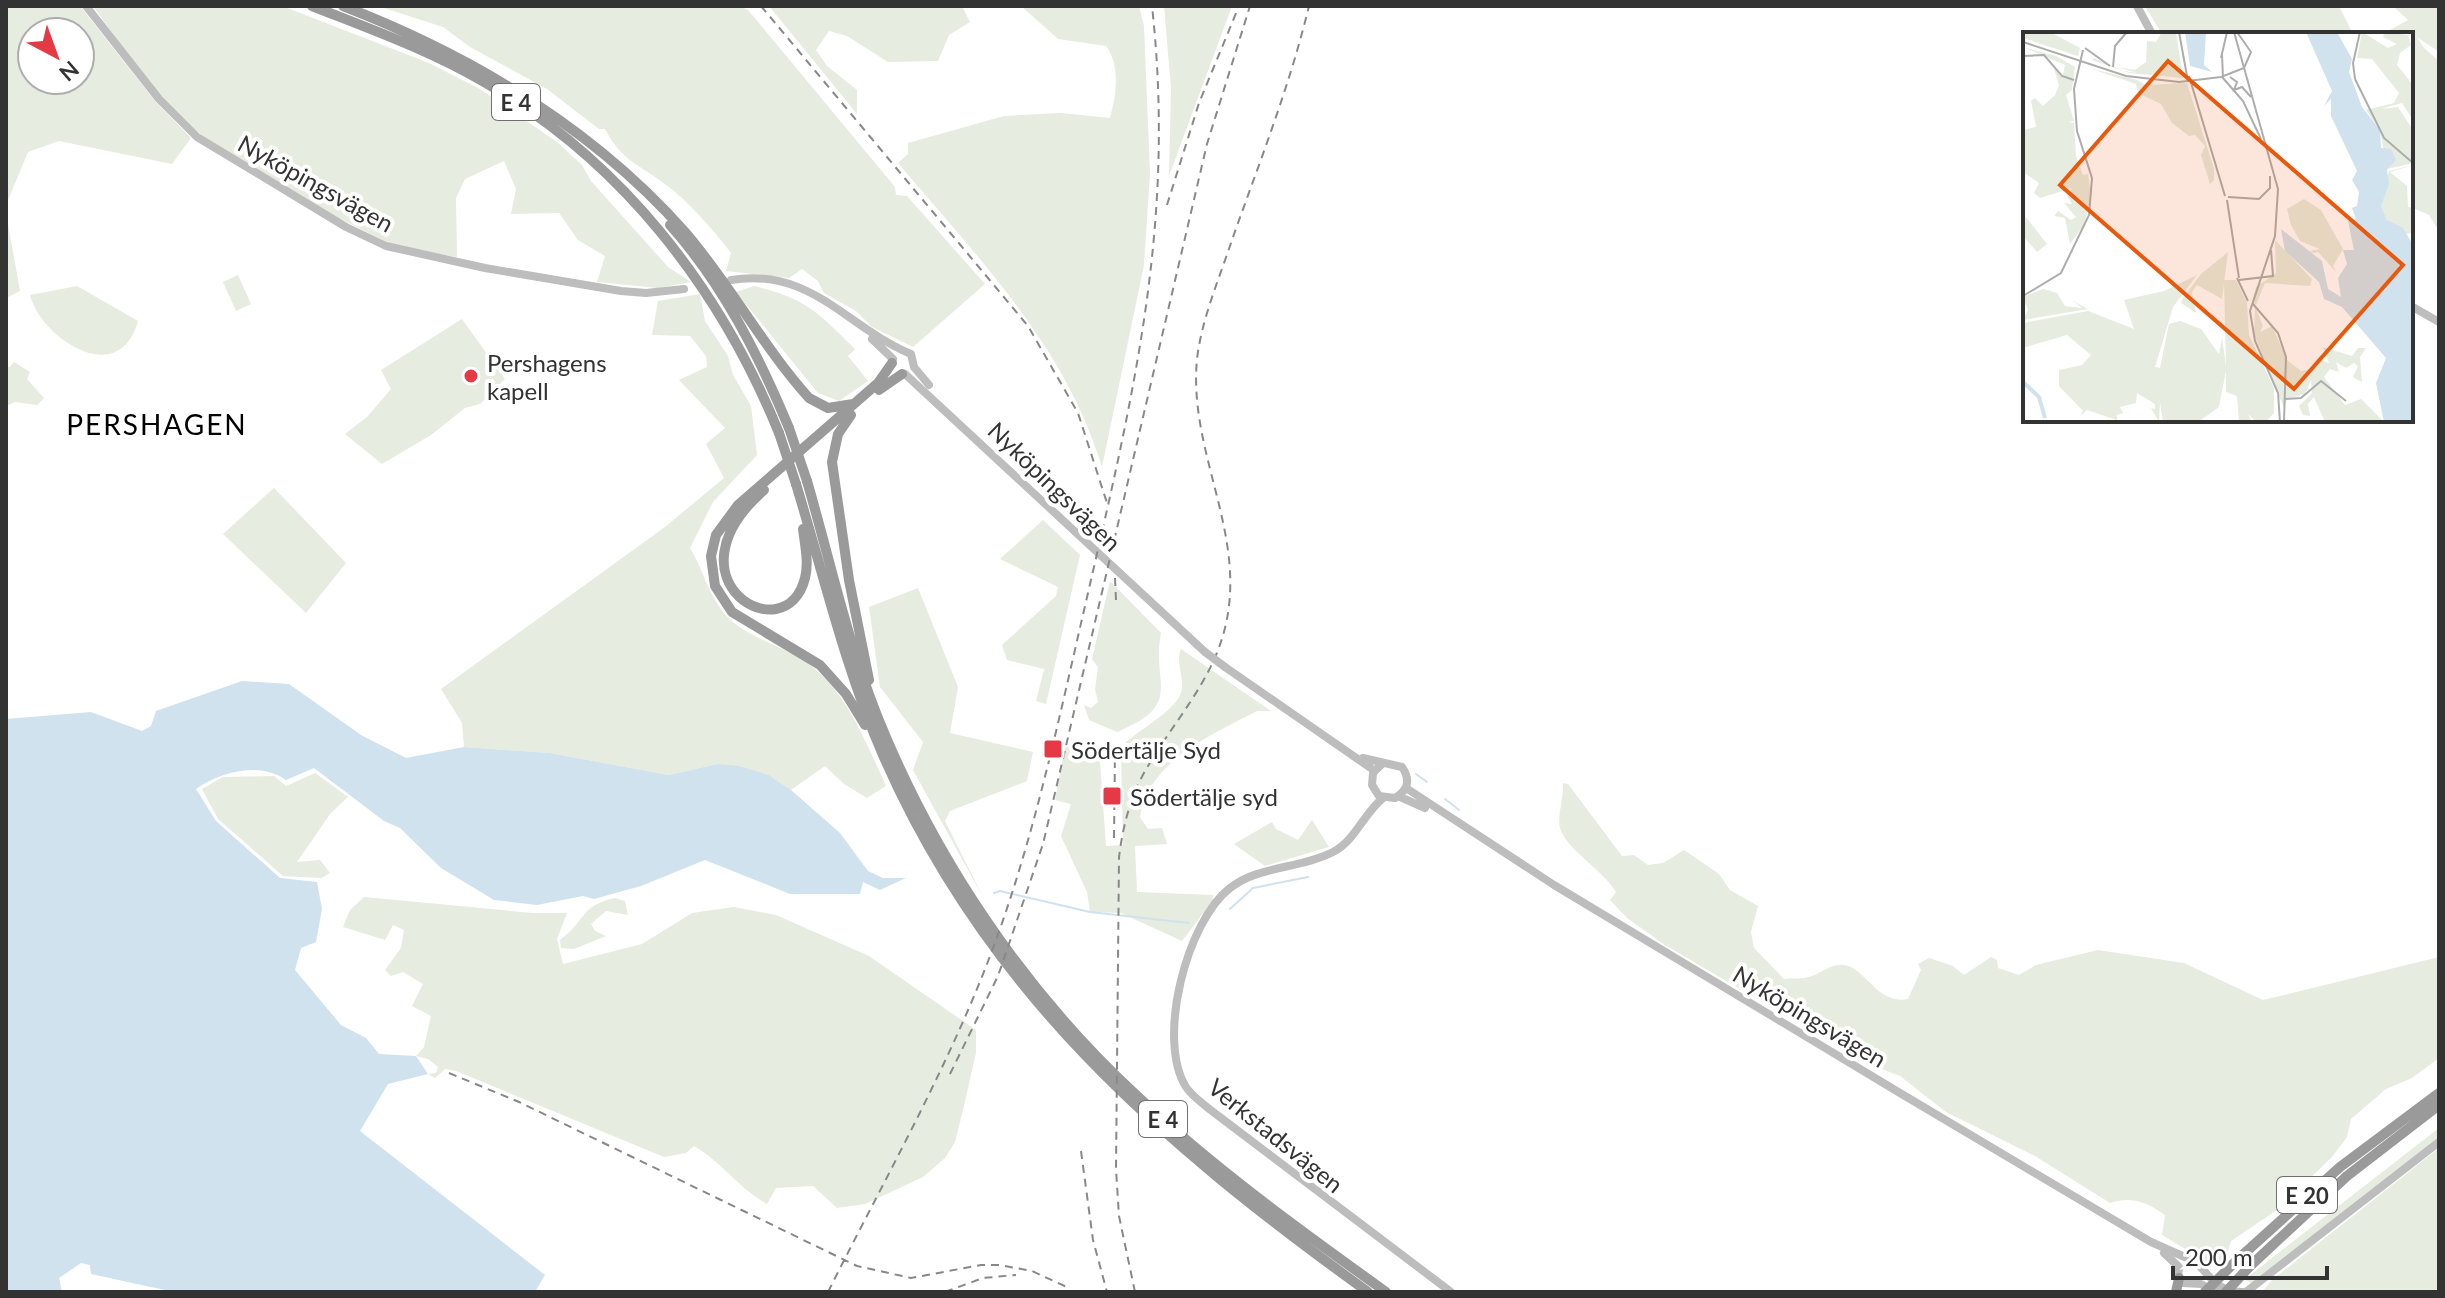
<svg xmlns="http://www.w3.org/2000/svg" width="2445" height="1298" viewBox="0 0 2445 1298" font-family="Lato,sans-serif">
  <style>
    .green { fill: #e6ecdf; fill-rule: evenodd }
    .water { fill: #cfe2ee }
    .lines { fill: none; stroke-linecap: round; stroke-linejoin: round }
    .stream { stroke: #cfe2ee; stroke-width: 2 }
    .secondary { stroke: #bdbdbd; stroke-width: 8 }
    .highway { stroke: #9a9a9a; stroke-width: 10 }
    .rail { stroke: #888; stroke-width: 2; stroke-dasharray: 8 6; stroke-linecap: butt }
    .secondary-bridge { stroke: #bdbdbd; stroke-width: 8 }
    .highway-bridge { stroke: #9a9a9a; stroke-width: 10 }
    .poi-dot { fill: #e63946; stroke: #fff; stroke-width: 3 }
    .labels { text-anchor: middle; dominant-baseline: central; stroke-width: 8; stroke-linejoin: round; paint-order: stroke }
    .shield { fill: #fff; stroke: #707070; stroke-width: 2 }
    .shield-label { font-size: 22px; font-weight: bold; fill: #333 }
    .street-label { font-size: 24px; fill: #333; stroke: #fff }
    .poi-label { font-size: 24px; fill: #333; stroke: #fff; text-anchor: start }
    .quarter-label { font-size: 28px; letter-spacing: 2px; fill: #000; stroke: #fff }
    .inset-river { fill: none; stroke: #cfe2ee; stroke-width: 4 }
    .inset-road { fill: none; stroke: #adadad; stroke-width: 2 }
    .view { fill: #e8590c; fill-opacity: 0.15; stroke: #e8590c; stroke-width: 4 }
    .inset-edge { fill: none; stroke: #333; stroke-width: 4 }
  </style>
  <rect width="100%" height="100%" fill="#fff"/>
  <path class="green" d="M6 6H80L155 101 191 138 172 164 59 141 28 152 6 205ZM32 32H80V80H32Z
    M93 6H282L429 63 480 89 557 142 582 165 591 181 668 267 691 282 658 288 597 282 605 256 578 240 559 213 511 214 516 189 504 161 465 179 456 198 457 257 412 250 387 242C313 206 220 160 163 100 137 72 116 37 93 6Z
    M378 6H739L748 10 895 187 896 195 907 196 985 284 913 347 872 327 856 311 824 293 818 281 802 269 789 278 726 271 731 253C712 228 689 202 665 184 637 163 622 161 605 129H599L547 89 470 47 443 27Z
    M769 6H962L970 22 949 35 938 61 888 62 847 36 829 31 816 50 827 66 857 90V114Z
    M1021 6H1139L1144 26 1150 174 1144 265 1102 467C1065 345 978 258 898 163L908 154V143L1004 116 1061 113 1110 118C1116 96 1121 66 1106 46L1058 39Z
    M1164 6H1232L1169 176 1171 88Z
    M2145 6H2339L2353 34H2162Z
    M2393 6H2439V52L2417 37 2424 48 2439 61V231L2429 215 2411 207V34H2383L2408 20Z
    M6 213 20 291 6 298Z
    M238 275 251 304 236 311 223 282Z
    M77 286 138 321C118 392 39 335 30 295Z
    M754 286C807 299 817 312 855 349L848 356 868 381 839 401 818 393 736 292Z
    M700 294 705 321 728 356 733 375 751 406 757 455 713 502 690 548C703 569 708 594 724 613 743 636 778 644 803 660 846 688 865 741 886 786L867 798 844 784 825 766 791 790 769 775 717 764 669 775 550 753 464 747 462 723 441 689 665 527 724 478 706 444 725 428 679 380 707 367 706 356 690 336 652 335 658 301Z
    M462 319 505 379 480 404 465 408 431 435 382 464 345 434 367 417 391 389 381 370Z
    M14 362 30 372 27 379 44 398 37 405 15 402 6 406V366L10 367Z
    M274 488 346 563 306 613 223 534Z
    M1043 520 1080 555 1046 704 1036 701 1044 669 1007 660 1002 645 1056 596 1058 587 1000 559Z
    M1110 581 1161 633C1151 685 1185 704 1117 732L1089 720 1084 705 1091 708 1098 702 1095 689 1098 667 1092 659Z
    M918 588 958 687 950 733 1033 752 1027 781 950 811 945 821 984 899 913 770 923 742 880 687 869 607Z
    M1181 649 1271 711H1257C1213 734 1148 761 1140 817L1148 829 1162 828 1167 844 1135 846 1137 892 1213 895V900L1182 941 1121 913 1090 912 1087 892 1061 836 1071 804 1055 800 1065 747 1099 748 1106 846 1123 845 1121 748C1129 735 1164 719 1178 699 1189 683 1174 666 1181 649Z
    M315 773 348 797 330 814 297 862 320 860 330 873 321 878 283 876 218 819 202 789 223 777 274 776 286 786Z
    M1563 783 1568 784 1622 856 1634 855 1648 865 1663 863 1684 850 1719 874 1730 890 1758 906 1751 932 1754 948 1784 979C1792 978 1802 979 1809 977 1820 974 1832 963 1844 965 1866 968 1877 1005 1908 999L1921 970 1918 964 1929 958 1953 966 1964 975 1991 957 1997 960 1998 968 2019 975 2036 965 2098 950 2184 963 2263 1000 2439 957V1058L2412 1078 2386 1089 2351 1119 2347 1137 2332 1157 2277 1210 2231 1241 2226 1259 2217 1268 2162 1235 2165 1215C2147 1202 2131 1196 2110 1203L2035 1156 1946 1112 1900 1076 1866 1063 1665 945 1627 918 1610 900 1616 892C1602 869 1566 849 1560 828 1557 816 1564 797 1563 783Z
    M1312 820 1329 847 1265 866 1234 844 1272 822 1276 829 1298 840Z
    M364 897 533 913H567L557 939 563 964 642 944 692 913 734 907 776 915 869 956 976 1030V1053L962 1114 955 1142 945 1158 923 1177 865 1204 837 1208 813 1186 776 1188 767 1204C737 1187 722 1162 694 1146L686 1153 664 1157 456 1071 445 1069 435 1078 428 1074 436 1073 438 1067 428 1059 416 1056 424 1047 431 1016 412 1006 423 984 403 972 391 976 385 970 401 948 404 930 393 925 385 940 343 927 350 910Z
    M615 898 625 901 628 915 606 911 591 924 595 931 606 936 574 949 561 948 560 940C587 920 579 906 615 898Z
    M2439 1128V1137L2252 1284 2245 1279Z
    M2439 1148V1292H2262L2272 1280Z"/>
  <path class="water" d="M242 681 289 684 361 735 406 758 464 747 550 753 669 775 717 764 739 766 769 775 791 790 840 833 868 871 883 878H906L880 890 863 882 860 894H790L705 860 641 886 594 899 583 896 537 905 494 900 441 868 400 828 384 821 314 768 286 780C259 761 220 772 196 789L216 821 280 878 317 882 322 909 316 942 301 948 295 970 341 1025 366 1038 379 1054 416 1056 428 1074 388 1084 360 1131 545 1275 535 1292H174L91 1274 90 1265 81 1263 59 1278 62 1292H6V719L91 712 142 731 151 726 156 711Z"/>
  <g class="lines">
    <path class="stream" d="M1416 774 1427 782
      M1445 799 1459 810
      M994 893 1000 891 1090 912 1189 923
      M1230 909 1253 888 1308 877"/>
    <path class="secondary" d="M86 6 159 99 197 137 346 227 386 246 485 268 621 291 646 293 684 289
      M2137 6 2152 34
      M731 280C811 267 846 327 911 354L914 367
      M2411 306 2439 322
      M872 339 893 359
      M914 367 929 385
      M905 374 1205 652
      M1225 667 1375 771
      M1363 758 1402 767C1411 780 1408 790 1395 798L1379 796 1372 785 1373 773 1382 764
      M1406 788 1554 885 1900 1093 2151 1242 2196 1262 2216 1284 2230 1291 2242 1292
      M1398 796 1425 808
      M1383 798C1364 813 1355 841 1333 852 1300 869 1260 865 1230 888 1187 921 1156 1039 1186 1087 1191 1095 1201 1102 1208 1108L1451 1292
      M2164 1253 2179 1267 2178 1277 2183 1283 2201 1284 2216 1292
      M2246 1292 2439 1142"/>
    <path class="highway" d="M312 6C370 29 429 50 484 82 621 160 720 288 779 433
      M343 6C472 56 592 127 685 232 730 284 763 347 809 398L828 408 853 404
      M670 225C723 284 759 356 789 428
      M879 390 902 374
      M851 415 838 434 832 462 849 580 869 680
      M807 481C830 560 847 641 878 718 935 859 1023 990 1135 1094 1212 1167 1300 1230 1386 1292
      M796 484C824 576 845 668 883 755 987 994 1163 1144 1368 1292
      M764 490C661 580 786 654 805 578 809 563 805 545 803 529
      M865 725 846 694 820 665 732 612 715 586 711 556 716 535 738 505 878 383 892 363
      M2237 1260 2340 1167 2439 1093
      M2249 1267 2347 1176 2439 1105
      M2176 1292 2179 1278"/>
    <path class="rail" d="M761 6 1028 326 1078 413 1107 503
      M1167 205 1199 103 1239 6
      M1115 578 1116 600
      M1114 838 1115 751
      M449 1073 519 1102 857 1266 911 1278 981 1265H1000L1032 1271 1069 1288
      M950 1074 998 976 1043 844 1207 144 1250 6
      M1081 1151 1093 1240 1107 1292
      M828 1292C882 1184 943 1077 987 964 1032 848 1057 727 1085 606 1133 397 1176 224 1152 6
      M945 1292 983 1278 1016 1275
      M1135 1292 1119 1216 1116 1169 1119 857C1123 825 1131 794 1148 766 1175 720 1212 681 1225 628 1248 534 1188 453 1197 359 1202 317 1220 277 1233 237 1260 161 1290 85 1309 6"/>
    <path class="secondary-bridge" d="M1205 652 1225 667"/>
    <path class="highway-bridge" d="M789 428 807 481
      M779 433 796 484
      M2205 1292 2237 1260
      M2226 1292 2249 1267"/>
  </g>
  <g class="poi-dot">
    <circle cx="471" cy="376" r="8"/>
    <rect x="1043" y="739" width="20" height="20" rx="4"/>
    <rect x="1102" y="786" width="20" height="20" rx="4"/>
  </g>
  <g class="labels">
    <g class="shield">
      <rect x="492" y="84" width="48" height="36" rx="6"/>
      <rect x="1139" y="1101" width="48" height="36" rx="6"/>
      <rect x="2277" y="1177" width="60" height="36" rx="6"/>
    </g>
    <g class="shield-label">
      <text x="516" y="102">E 4</text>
      <text x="1163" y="1119">E 4</text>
      <text x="2307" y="1195">E 20</text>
    </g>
    <g class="street-label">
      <text transform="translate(316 183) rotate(29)">Nyköpingsvägen</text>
      <text transform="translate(1055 486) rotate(44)">Nyköpingsvägen</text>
      <text transform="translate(1810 1016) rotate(31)">Nyköpingsvägen</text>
      <text transform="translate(1276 1135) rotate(39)">Verkstadsvägen</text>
    </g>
    <g class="poi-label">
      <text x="487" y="362">Pershagens<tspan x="487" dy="28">kapell</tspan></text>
      <text x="1071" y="749">Södertälje Syd</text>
      <text x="1130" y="796">Södertälje syd</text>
    </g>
    <g class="quarter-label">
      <text x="157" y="424">PERSHAGEN</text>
    </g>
  </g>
  <g transform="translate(2023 32)">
    <rect width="390" height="390" fill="#fff"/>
    <path d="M0 0 29 1 57 16 55 24 0 6ZM139 0H153L160 46 106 41 69 28 71 26 101 39 115 41 93 35 112 38 123 30 124 9 133 10ZM339 0 365 16 374 12 360 5 362 0 385 3 388 13 377 21 374 33 390 53V88L379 71 358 77 375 75 390 98V131L364 137 357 98 343 78 371 71 376 61 349 27 334 26ZM0 15 33 24 52 35 49 58 43 63 51 89 45 90 51 91 53 124 60 143 65 142 68 165 61 193 47 212 42 186 31 184 35 179 48 188 53 185 41 171 49 172 44 164 49 156 17 166 11 161 16 151 0 140V98L13 95 8 69 12 66 20 74 32 63 36 54 31 36 38 44 45 46 40 43 42 33ZM66 36 114 48 123 53 164 51 191 137V148L187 152 178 123 182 114 172 103 166 104 149 91 138 72 115 61 113 52ZM390 133 367 140 384 154 385 175 390 176V201L382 202 364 188 358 174 366 139ZM281 167 298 178 320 217 310 234 314 241 295 220 290 221 287 219 297 217 277 209 268 193 264 177ZM3 185 24 212 14 220 0 204ZM252 208 289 247 287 254 242 251 233 273 229 270 233 255 253 241ZM205 220 199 267 174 253 169 260 173 281 158 271 160 266 178 242ZM174 243 150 275 132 335 137 336 146 292 157 289 178 297 196 322 199 306 203 334 201 248H213L224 271 226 303 251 356V381L243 390H233L225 382 229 390H216L214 364 203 360V339L196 375 175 390H140L137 370 136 390 128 376 116 373 132 377V372L114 361 113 371 97 375 100 381 94 383V388L64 378 57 384 60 379 36 354V338L59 333 68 323 44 303 0 316V291L65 279 111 297 101 268 141 259ZM20 257 34 261 42 274 59 276 50 269 65 277 0 288 5 278 0 265ZM232 274 240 294 237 300 249 294 264 328 278 339 288 337 294 327 306 331 300 315 329 324 335 316H343L337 325 339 350 330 345 335 334 331 331 323 336 313 330 316 340 307 337 301 345 322 373 338 367 361 390H302L291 365 285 372 287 384 280 383 276 374 289 361 288 348 282 362 264 367 261 376 231 302Z" fill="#e6ecdf"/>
    <path d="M162 0H183L181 33 189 40 167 34ZM283 0H314L329 27 326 40 339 75 357 98 358 116 368 117 373 128 364 137 366 152 358 174 364 188 380 196 390 213V390H361L353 351 363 326 319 275 301 267 296 250 262 219 258 197 299 229 305 257 318 265 315 246 324 232 320 218H331L325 189 333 187 329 176 334 174 336 160 329 148 334 139 308 84V67L301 74 309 59Z" fill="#cfe2ee"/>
    <path class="inset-river" d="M0 350 16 365 22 386"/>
    <path class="inset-road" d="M156 0 164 44M211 0 255 157 252 204 227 279 232 309 255 361 257 390M0 10 103 44 156 50 198 45 221 36 228 20 214 0M62 16 87 34M199 22 200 46 220 69 238 107M0 24 21 23 39 44 51 48M198 26 204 0M90 35 92 14 104 0M166 44 202 164M207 45 214 50 211 58 219 55 228 65M332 47 361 106 390 131M332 47 330 31 337 0M205 165 236 167 247 156V144M204 168 216 246M214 246 225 269M216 248 250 244 248 218M0 264 38 241 66 183 69 146 54 99 51 57 60 18M230 272 255 301 263 325 261 389M262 367 278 366 298 349 323 369"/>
    <path class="view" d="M145 29 380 233 271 357 37 153Z"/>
    <rect width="390" height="390" class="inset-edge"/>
  </g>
  <rect width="2445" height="1298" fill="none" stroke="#333333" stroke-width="16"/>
  <g transform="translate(56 56) rotate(139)"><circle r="38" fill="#ffffff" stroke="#adadad" stroke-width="2"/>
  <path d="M0-6L14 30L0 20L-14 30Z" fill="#e63946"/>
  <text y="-12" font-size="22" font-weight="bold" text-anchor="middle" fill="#333333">N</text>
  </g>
  <path d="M2173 1266v12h154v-12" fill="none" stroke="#333333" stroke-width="4"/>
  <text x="2185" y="1266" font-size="24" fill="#333333" stroke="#ffffff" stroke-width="6" paint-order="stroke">200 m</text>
</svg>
